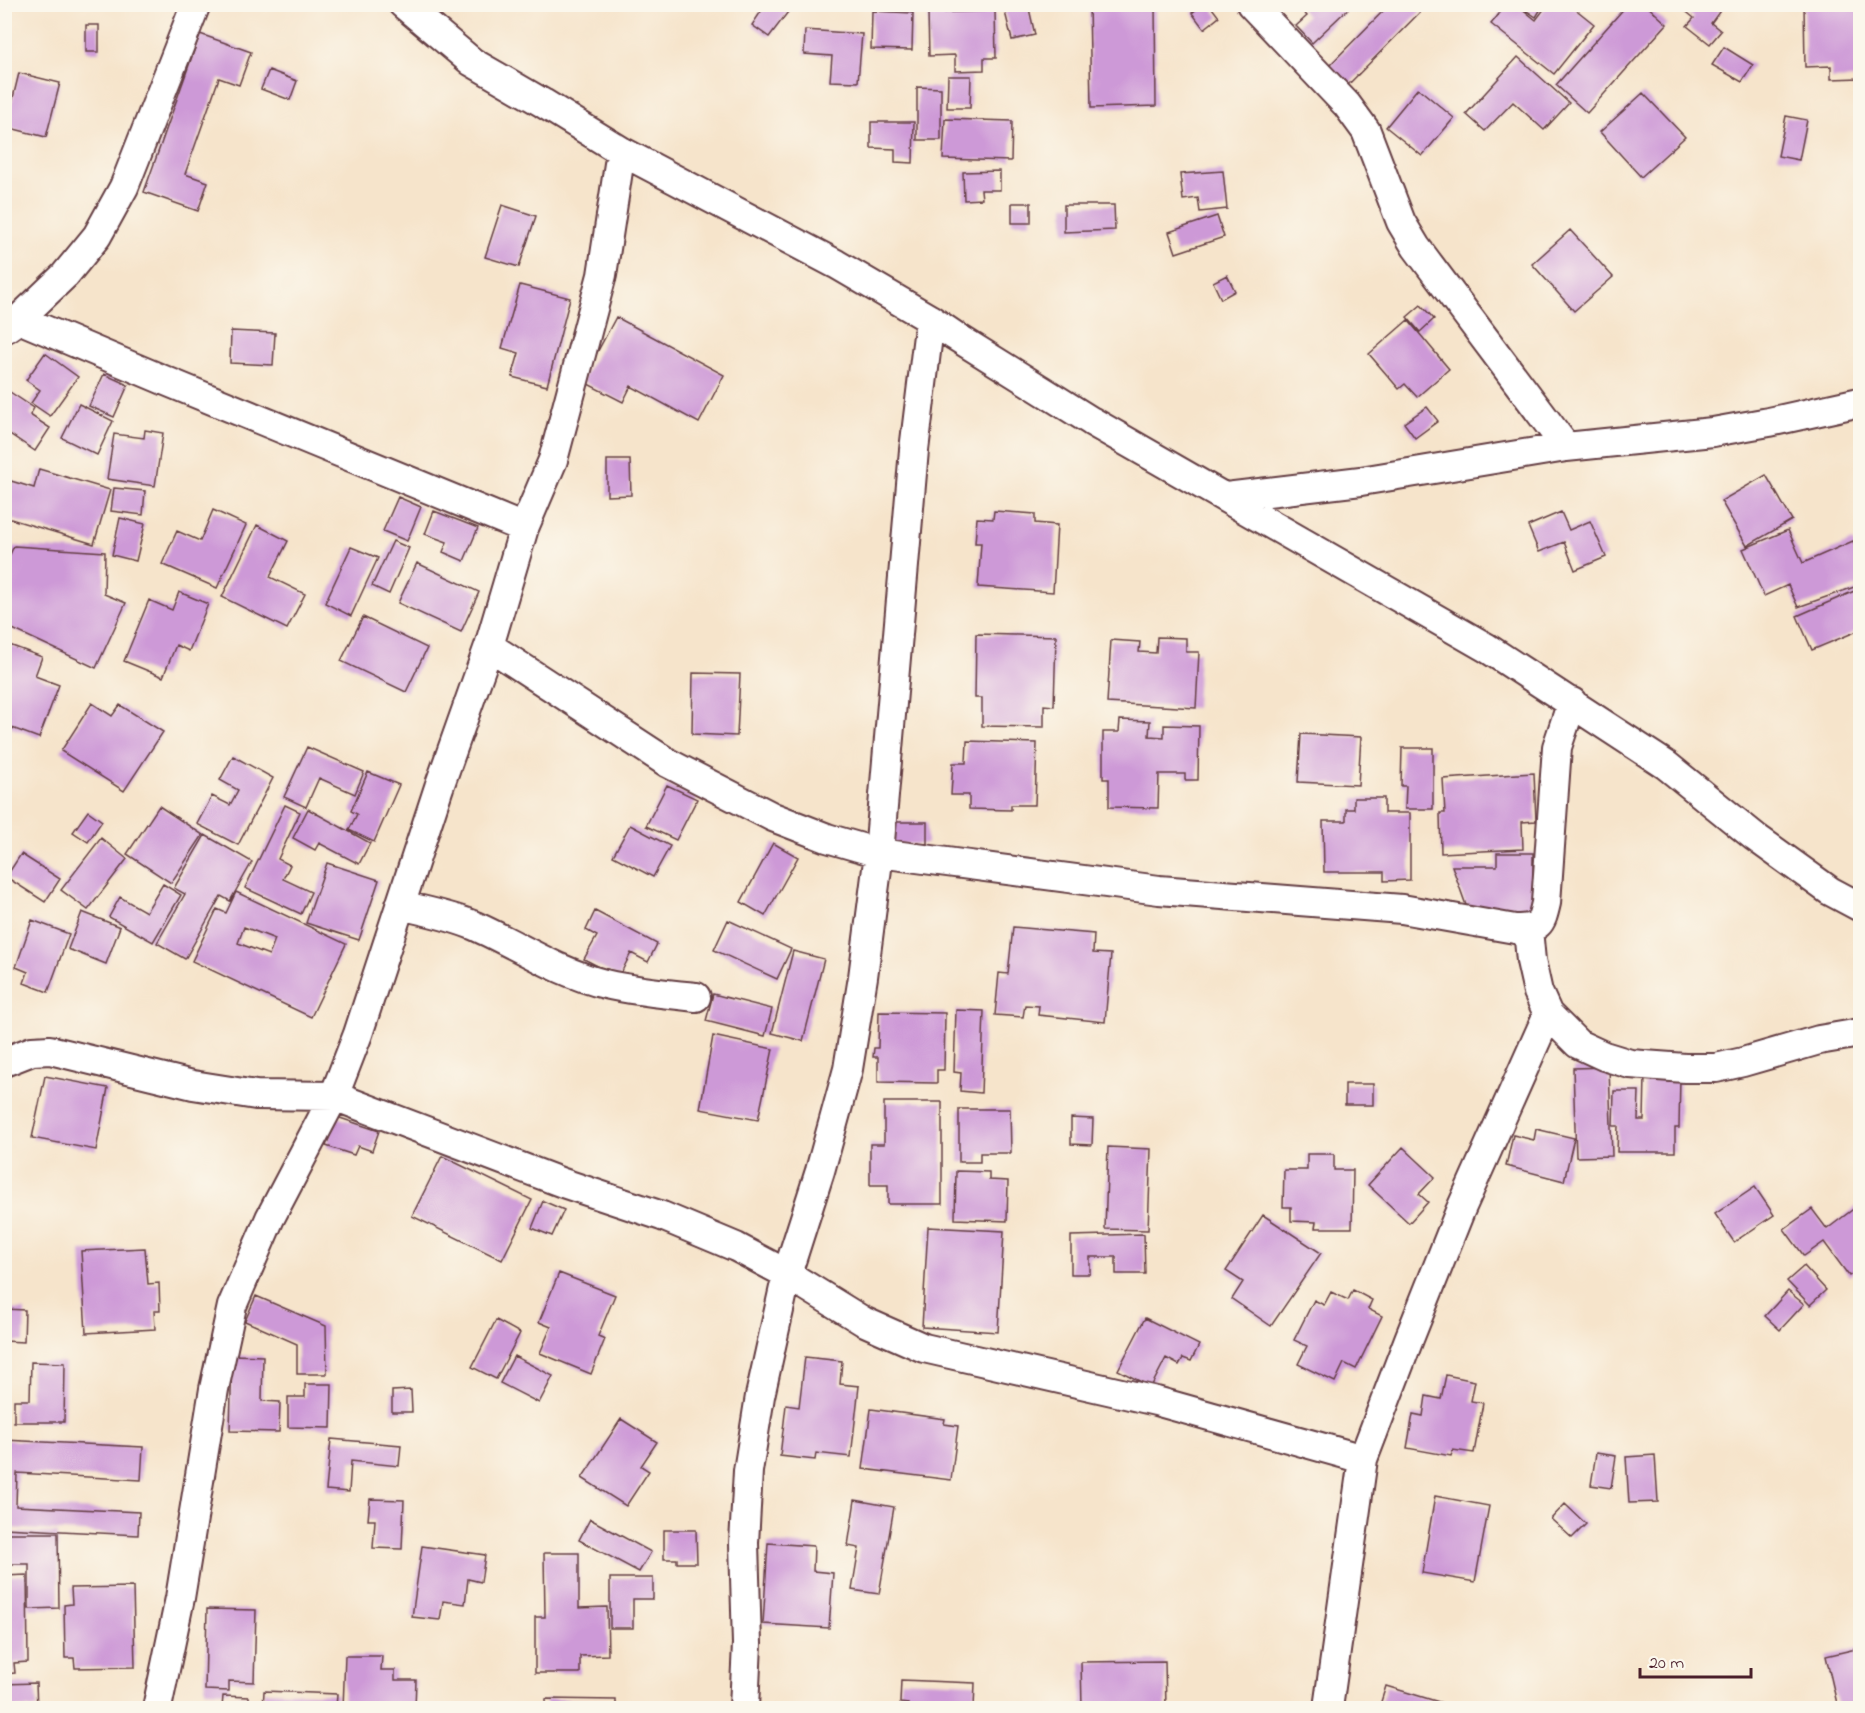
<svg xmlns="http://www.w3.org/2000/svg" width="1865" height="1713" viewBox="0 0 1865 1713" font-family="'Indie Flower',sans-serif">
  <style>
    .building { fill: #cd99d7; fill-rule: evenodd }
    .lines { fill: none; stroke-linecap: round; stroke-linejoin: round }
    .minor-casing { stroke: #643d43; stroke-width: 32 }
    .minor { stroke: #fff; stroke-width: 28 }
  </style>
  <rect width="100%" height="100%" fill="#fbf7ec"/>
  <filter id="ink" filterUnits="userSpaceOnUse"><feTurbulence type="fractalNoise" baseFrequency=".0167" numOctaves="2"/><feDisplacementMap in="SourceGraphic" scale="12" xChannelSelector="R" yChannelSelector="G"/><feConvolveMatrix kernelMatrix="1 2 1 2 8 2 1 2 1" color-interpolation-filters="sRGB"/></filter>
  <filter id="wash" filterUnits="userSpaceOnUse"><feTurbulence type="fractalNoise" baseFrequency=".008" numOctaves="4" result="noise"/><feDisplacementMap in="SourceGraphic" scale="24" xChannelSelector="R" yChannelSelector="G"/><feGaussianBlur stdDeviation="1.35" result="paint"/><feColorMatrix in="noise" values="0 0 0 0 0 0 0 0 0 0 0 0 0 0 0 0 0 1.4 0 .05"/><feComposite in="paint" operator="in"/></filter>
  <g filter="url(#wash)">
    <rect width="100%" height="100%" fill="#f6e4cb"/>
    <g id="blocks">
      <path class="building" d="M766 4H785L791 8 769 37 752 25Z
        M1003 4H1028L1035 35 1012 40Z
        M1089 4H1155L1156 106 1091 108Z
        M1203 4H1209L1219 17 1204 29 1192 13Z
        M1305 4H1353L1312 43 1296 26 1307 16 1301 9Z
        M1390 4H1428L1343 90 1324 71Z
        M1507 4H1516L1536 20 1548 4H1569L1594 24 1554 74 1491 24Z
        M1517 4H1544L1536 17Z
        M1628 4H1645L1667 24 1587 113 1556 85Z
        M1677 4H1725L1711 23 1721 31 1710 44 1687 26 1694 18Z
        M1804 4H1860V78L1831 79V66L1805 67Z
        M872 11 913 13 912 50 871 49Z
        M995 11 996 58H984V70L955 71V55L929 56 928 13Z
        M86 25H99V52H86Z
        M805 30 862 34 858 82 830 81 832 56 804 54Z
        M200 34 251 52 239 85 219 78 185 174 208 182 198 211 144 192Z
        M1724 47 1753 65 1742 82 1712 65Z
        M1518 57 1569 103 1544 130 1513 102 1485 131 1466 114Z
        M269 70 297 81 290 100 261 89Z
        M19 73 60 83 46 137 6 127Z
        M948 76H971L970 108H947Z
        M917 87 941 88V140H917Z
        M1418 88 1454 118 1422 156 1386 127Z
        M1643 93 1685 137 1641 177 1600 132Z
        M1786 116 1807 120 1799 160 1778 156Z
        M945 119 1012 121 1011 161 943 159Z
        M871 122H914L913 163 895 162V149L871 148Z
        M1000 171V190H981L982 199 964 200 963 172Z
        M1223 171 1227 209 1200 212 1198 198 1183 200 1180 174Z
        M4 197 11 198 8 253 4 252Z
        M1012 203H1031V223H1012Z
        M502 205 536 216 519 267 485 257Z
        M1064 205H1114L1115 230 1064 232Z
        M1217 216 1224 237 1176 253 1169 232Z
        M1570 230 1613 277 1574 311 1532 264Z
        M1227 275 1235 291 1221 299 1213 282Z
        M520 285 570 298 547 386 512 377 519 353 502 348Z
        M1421 305 1434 319 1420 332 1407 317Z
        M616 317 724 375 699 423 631 386 623 402 582 381Z
        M1408 320 1449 369 1417 397 1405 384 1399 389 1369 354Z
        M231 331 275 333 273 365 230 363Z
        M45 353 78 377 50 416 31 403 40 390 26 380Z
        M104 374 128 385 114 417 89 406Z
        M7 390 34 408 30 415 50 428 35 451 4 430V394Z
        M79 404 113 421 97 455 62 438Z
        M1427 407 1438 421 1415 438 1404 423Z
        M145 430 163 433 155 486 107 479 114 434 144 438Z
        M607 460H630L631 495 607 496Z
        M39 469 110 490 94 544 4 517V501L11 481 34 488Z
        M1766 475 1792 520 1747 546 1721 501Z
        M114 488 145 491 143 515 111 511Z
        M398 497 421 507 407 541 383 531Z
        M213 510 246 525 217 588 162 564 177 531 200 541Z
        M434 511 478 528 464 561 443 552 447 542 425 534Z
        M994 511 1035 514V523L1057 525 1053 592 978 587 981 543H975L977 518 993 519Z
        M1561 512 1569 530 1590 521 1606 557 1575 570 1564 542 1539 552 1528 526Z
        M120 518 145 524 136 561 112 555Z
        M257 525 288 541 270 577 305 594 287 629 222 597Z
        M1788 530 1803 563 1853 541 1860 554V585L1798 607 1788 585 1764 596 1743 549Z
        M393 541 409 548 389 594 372 586Z
        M14 546 105 552 104 594 126 603 96 668 4 625V567Z
        M351 547 378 558 351 616 325 603Z
        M417 563 479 592 461 632 398 603Z
        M1859 589 1860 630 1812 650 1797 616Z
        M179 592 208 604 189 651 176 645 163 677 124 661 149 600 172 610Z
        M363 617 427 648 406 692 341 661Z
        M976 634 1056 636 1054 706 1044 705V727L982 726V698H975Z
        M1157 637 1186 638V652H1199L1196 708 1107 703 1111 640 1140 642 1139 652 1156 653Z
        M4 643 42 657 35 676 59 685 39 738 4 725Z
        M693 673 740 674 737 736 692 734Z
        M92 703 112 716 120 705 163 732 124 791 61 751Z
        M1120 720 1150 721 1149 736 1164 737V725L1199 726 1198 780H1185V774H1159L1158 808 1109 807V779H1103V732H1119Z
        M1301 734 1361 737 1358 785 1298 782Z
        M967 741 1037 743 1035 805H1011V810L969 809V795H951L953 763H966Z
        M307 747 364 772 355 794 319 778 306 807 284 797Z
        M1402 748H1433V809H1405L1406 786H1401Z
        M233 756 273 778 238 845 197 824 212 796 230 805 238 790 220 780Z
        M368 772 399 785 374 842 349 830 357 814 351 811Z
        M1534 773 1536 821 1522 822 1523 849 1441 853 1440 813H1445L1443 779Z
        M667 785 697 799 676 840 646 826Z
        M1354 798H1384V813H1410V880L1384 881V872H1324L1323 821H1346V809H1354Z
        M285 805 300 812 278 859 290 865 283 879 311 892 301 914 245 888Z
        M159 806 203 835 171 883 127 854Z
        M308 809 370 843 359 864 319 843 315 850 293 838Z
        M88 811 102 821 88 842 73 832Z
        M893 822H927V844H893Z
        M630 825 670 846 653 877 613 856Z
        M205 835 252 862 230 901 221 896 185 959 157 943 185 894 174 888Z
        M101 838 127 859 88 910 61 890Z
        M773 843 798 857 765 916 741 902Z
        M1497 853H1533V919L1467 908 1452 866H1497Z
        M21 854 60 879 45 902 6 877Z
        M327 863 379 880 359 940 306 923Z
        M163 884 181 895 153 942 109 917 120 897 146 912Z
        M236 892 346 944 311 1017 192 961 217 909 226 913ZM244 927 275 939 269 955 238 943Z
        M595 911 657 944 648 962 631 953 619 977 584 959 597 936 586 930Z
        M82 912 120 927 106 964 68 949Z
        M32 920 69 934 48 992 24 983 28 972 16 967Z
        M728 920 791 949 777 979 714 950Z
        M1013 927 1094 934 1093 953 1111 954 1105 1022 1038 1015 1039 1006 1025 1005 1023 1017 995 1015 999 973 1008 974Z
        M793 951 824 959 803 1041 772 1033Z
        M713 994 772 1009 765 1036 706 1021Z
        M956 1010 984 1011 981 1093 960 1091 961 1073 954 1072Z
        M879 1012 945 1013 944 1070H937V1083L878 1082V1057H873L874 1048H878Z
        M713 1036 773 1049 758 1120 700 1109Z
        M1609 1067 1612 1156 1576 1157 1573 1068Z
        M1645 1075 1680 1076 1679 1128H1675V1152H1617L1618 1126H1613L1614 1091H1639L1638 1120H1644Z
        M45 1076 108 1088 96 1150 32 1138Z
        M1345 1084H1373V1105H1345Z
        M884 1102H942V1204H888V1185H870V1144H884Z
        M959 1109H1010L1011 1153H980V1162H959Z
        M337 1117 379 1131 372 1151 358 1146 354 1155 326 1146Z
        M1071 1118 1093 1119 1092 1145 1071 1144Z
        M1536 1129 1574 1138 1564 1181 1506 1166 1513 1135 1534 1140Z
        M1108 1147 1151 1149 1148 1230 1105 1229Z
        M1403 1147 1435 1177 1419 1194 1428 1202 1409 1223 1368 1185Z
        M1307 1154H1334V1170H1353L1352 1228H1315L1316 1222 1291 1221V1207H1283L1284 1170H1307Z
        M442 1156 532 1200 502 1260 412 1216Z
        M956 1171 989 1172V1180L1008 1181 1007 1221 955 1219Z
        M1755 1187 1774 1215 1734 1242 1715 1214Z
        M543 1201 564 1210 552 1236 532 1228Z
        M1860 1204V1268L1849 1276 1824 1242 1804 1256 1784 1229 1812 1209 1827 1229Z
        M1263 1215 1321 1253 1271 1326 1232 1299 1243 1282 1226 1271Z
        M928 1227 1004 1231 998 1332 922 1327Z
        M1144 1234 1145 1274H1116V1257H1090V1274H1071V1236Z
        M145 1248 148 1284 159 1283 160 1311H154L155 1329 86 1333 81 1251Z
        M1804 1266 1826 1290 1810 1305 1787 1281Z
        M559 1273 615 1295 598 1336 605 1339 591 1374 540 1353 551 1327 539 1322Z
        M1353 1290 1372 1300 1368 1309 1382 1316 1356 1369 1344 1363 1335 1382 1298 1364 1307 1346 1294 1340 1314 1300 1324 1305 1331 1292 1348 1300Z
        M1788 1291 1804 1304 1780 1330 1765 1316Z
        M256 1296 326 1326 327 1374H297V1344L245 1321Z
        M4 1309 25 1310 24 1342 4 1341Z
        M1145 1318 1199 1345 1191 1361 1183 1358 1179 1365 1166 1358 1151 1387 1118 1370Z
        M496 1320 520 1333 496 1379 472 1367Z
        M232 1355 263 1356 262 1401 280 1402 279 1432 230 1431Z
        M514 1356 553 1376 539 1403 500 1383Z
        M805 1357 842 1361 840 1384 859 1386 851 1457 816 1453 815 1460 780 1456 786 1405 799 1407Z
        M31 1362 65 1363 64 1422H14V1400H30Z
        M1446 1375 1475 1381 1471 1401 1483 1403 1474 1453 1453 1450 1451 1456 1407 1448 1413 1414 1423 1416 1426 1396 1441 1399Z
        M305 1384H332L331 1428 288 1427V1397H305Z
        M411 1390 412 1412H392V1391Z
        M871 1409 945 1419 944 1424 958 1426 951 1480 863 1469Z
        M621 1419 657 1442 641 1466 649 1471 626 1506 582 1478Z
        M331 1439 401 1445 399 1466 351 1461 349 1492 326 1490Z
        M4 1440 143 1447 141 1480 17 1473 16 1506 139 1512 138 1535 4 1528Z
        M1596 1453 1616 1456 1611 1488 1591 1485Z
        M1655 1455 1658 1502 1629 1503 1626 1457Z
        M1435 1496 1489 1506 1475 1582 1422 1573Z
        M370 1499 404 1500 402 1549 373 1548 375 1520H368Z
        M855 1500 894 1507 879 1594 852 1590 859 1548 848 1546Z
        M1565 1504 1586 1524 1572 1538 1551 1519Z
        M590 1519 651 1552 639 1572 579 1540Z
        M664 1530H696L697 1563H677V1559H664Z
        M4 1533H58L59 1608 29 1609V1564H4Z
        M768 1543 814 1546 813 1571 833 1573 829 1628 763 1624Z
        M422 1546 485 1555 481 1582 468 1579 465 1604 443 1601 440 1620 412 1617Z
        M544 1553H579V1608L607 1607 608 1655 580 1656V1673H535V1617H545Z
        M27 1575 28 1662 14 1663 15 1673 4 1674V1576Z
        M610 1578H653V1599H633V1628H610Z
        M133 1587 135 1667 75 1668 74 1658H65L64 1605 72 1604 71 1588Z
        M207 1609 256 1610 254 1682 229 1681V1691L205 1690Z
        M1860 1648V1708H1850L1849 1705 1838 1708 1826 1656Z
        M345 1656H382L381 1670H395V1680H416L415 1708H343Z
        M1165 1661 1166 1708H1082L1081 1662Z
        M901 1680 975 1683 974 1708H908V1704L900 1703Z
        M36 1683 37 1708H4V1684Z
        M1386 1686 1449 1705 1448 1708H1379Z
        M264 1691 337 1694 336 1708H263Z
        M223 1696 249 1697V1708H222Z
        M546 1699 616 1700V1708H546Z"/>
    </g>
  </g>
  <g filter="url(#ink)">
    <use href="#blocks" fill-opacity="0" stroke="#643d43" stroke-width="1.5"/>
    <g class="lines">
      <defs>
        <path id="minor" d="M403 4 472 62 543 103 621 151 836 264 930 319 955 336 1091 421 1487 648 1666 765 1755 837 1830 891 1860 907
          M1251 4 1347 105 1366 131 1401 222 1416 247 1566 447
          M19 319 166 381 524 528
          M6 328 19 319 65 275 97 236 124 187 196 4
          M1226 497 1361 481 1566 447 1713 432 1769 422 1860 402
          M489 646 668 763 773 817 827 838 879 853 1159 890 1402 909 1515 929C1539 929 1541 925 1546 903L1557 747 1572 702
          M400 905C425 911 452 916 475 926 518 945 559 973 605 984 635 991 666 994 696 997
          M1528 929 1531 961 1538 992 1548 1014 1578 1044 1604 1056 1630 1064 1685 1068H1716L1743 1062 1819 1040 1860 1033
          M4 1062 32 1051 50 1050 193 1085 256 1095 334 1096 563 1183 662 1216 736 1247 787 1274 863 1321 924 1348 1156 1401 1363 1459
          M157 1708 180 1598 214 1389 232 1306 270 1218 334 1096 358 1034 439 787 489 646 524 528 553 460 602 275 621 151
          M744 1708 747 1644 744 1543 748 1471 760 1396 787 1274 820 1171 848 1069 863 977 879 853 914 450 930 319
          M1328 1708 1363 1459 1409 1339 1460 1211 1548 1014"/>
      </defs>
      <use href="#minor" class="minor-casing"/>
      <use href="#minor" class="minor"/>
    </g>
  </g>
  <rect width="1865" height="1713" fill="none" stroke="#fbf7ec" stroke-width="24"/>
  <path d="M1640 1668v9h111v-9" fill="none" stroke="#4a1f2b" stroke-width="3"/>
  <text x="1649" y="1668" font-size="18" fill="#4a1f2b" stroke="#fbf7ec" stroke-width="4.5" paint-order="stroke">20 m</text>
</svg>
